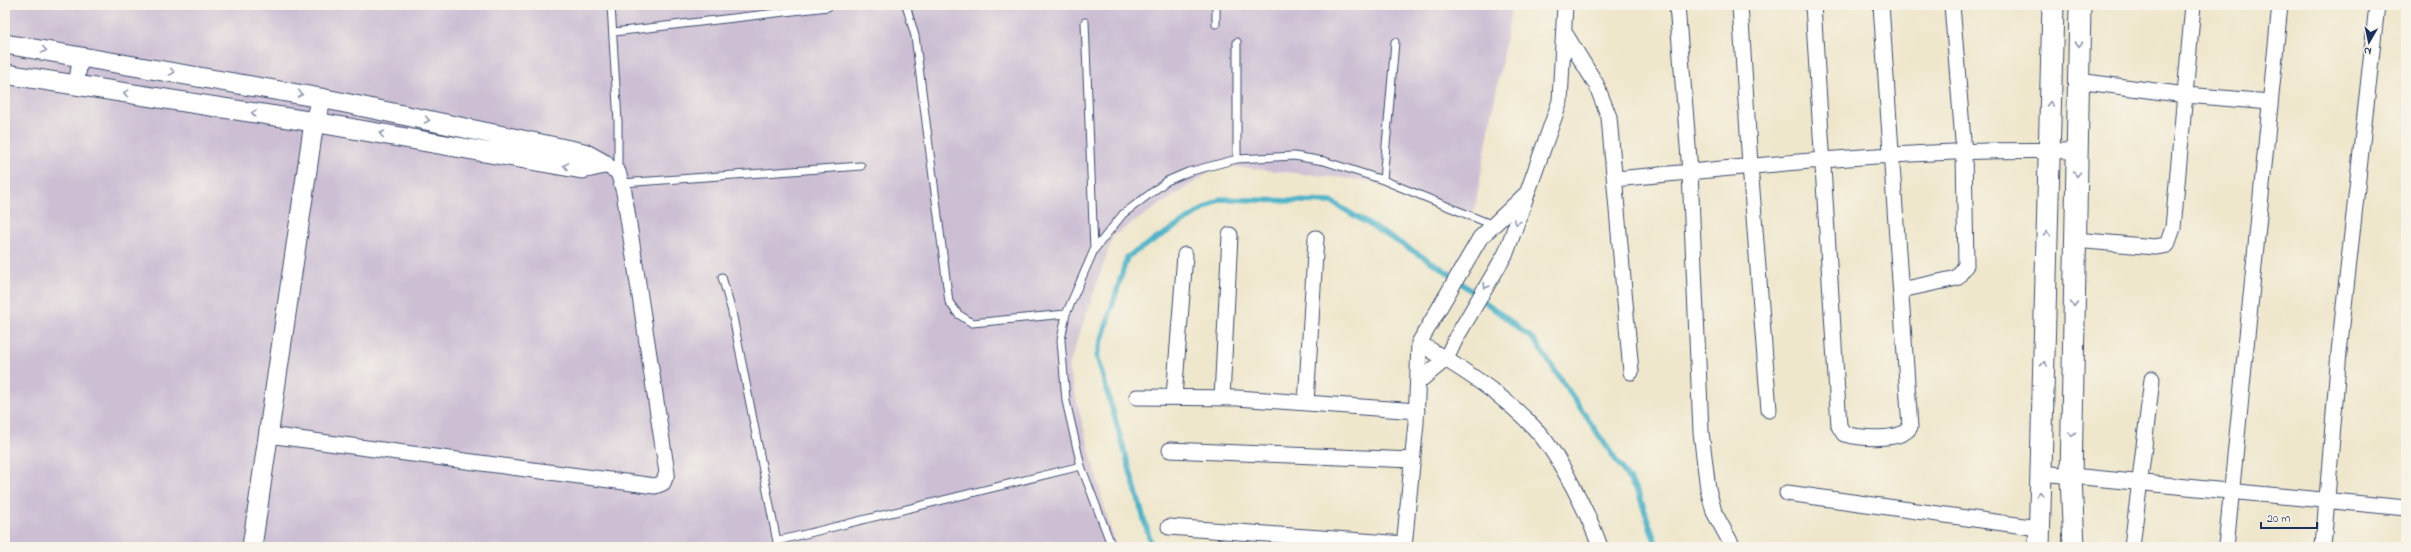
<svg xmlns="http://www.w3.org/2000/svg" width="2411" height="552" viewBox="0 0 2411 552" font-family="'Indie Flower',sans-serif">
  <style>
    .industrial { fill: #ccbfd4 }
    .lines { fill: none; stroke-linecap: round; stroke-linejoin: round }
    .stream { stroke: #4bb3c9; stroke-width: 5.5 }
    .service-casing { stroke: #3b4b6e; stroke-width: 9 }
    .minor-casing { stroke: #3b4b6e; stroke-width: 17 }
    .tertiary-casing { stroke: #3b4b6e; stroke-width: 21 }
    .secondary-casing { stroke: #3b4b6e; stroke-width: 23 }
    .service { stroke: #fff; stroke-width: 7 }
    .minor { stroke: #fff; stroke-width: 15 }
    .tertiary { stroke: #fff; stroke-width: 19 }
    .secondary { stroke: #fff; stroke-width: 21 }
    .oneway { stroke: #8d97ae }
  </style>
  <rect width="100%" height="100%" fill="#f7f3e8"/>
  <filter id="ink" filterUnits="userSpaceOnUse"><feTurbulence type="fractalNoise" baseFrequency=".025" numOctaves="2"/><feDisplacementMap in="SourceGraphic" scale="8" xChannelSelector="R" yChannelSelector="G"/><feConvolveMatrix kernelMatrix="1 2 1 2 8 2 1 2 1" color-interpolation-filters="sRGB"/></filter>
  <filter id="wash" filterUnits="userSpaceOnUse"><feTurbulence type="fractalNoise" baseFrequency=".012" numOctaves="4" result="noise"/><feDisplacementMap in="SourceGraphic" scale="16" xChannelSelector="R" yChannelSelector="G"/><feGaussianBlur stdDeviation="0.9" result="paint"/><feColorMatrix in="noise" values="0 0 0 0 0 0 0 0 0 0 0 0 0 0 0 0 0 1.4 0 .05"/><feComposite in="paint" operator="in"/></filter>
  <g filter="url(#wash)">
    <rect width="100%" height="100%" fill="#efe7cc"/>
    <path class="industrial" d="M5 5H1512L1472 223 1371 181 1220 165 1113 236 1068 368 1115 547H5Z"/>
    <g class="lines">
      <path class="stream" d="M1152 547 1097 356 1127 257 1220 199 1332 202 1443 269 1534 340 1639 494 1657 547"/>
    </g>
  </g>
  <g filter="url(#ink)">
    <g class="lines">
      <defs>
        <path id="service" d="M611 5 618 122V172
          M906 5 915 36 949 302 958 314 972 323 1066 314
          M1085 22 1094 250
          M1216 24V5
          M614 32 828 7
          M1237 159V42
          M1383 180 1395 42
          M622 183 861 166
          M722 277 732 312 778 547
          M777 541 1081 466
          M1112 547 1081 466 1066 401 1061 340 1066 314 1094 250 1123 214 1167 181 1188 172 1237 159 1294 156 1324 161 1383 180 1493 225"/>
        <path id="minor" d="M1677 5 1690 172 1701 432 1708 489 1714 512 1733 547
          M1740 5 1750 165 1769 410
          M1813 5 1839 426 1844 434C1860 438 1901 442 1910 427L1881 5
          M1564 32 1596 84 1609 117 1631 372
          M2078 81 2186 95 2270 102
          M76 85 81 56
          M1615 179C1768 165 1923 147 2077 151
          M2075 240 2155 247 2167 245 2173 228 2193 5
          M1901 290 1957 278 1966 265 1964 153 1952 5
          M1419 343C1461 368 1506 396 1538 432 1559 455 1590 517 1600 547
          M1418 382 1446 359 1456 338 1506 253 1560 101 1565 5
          M1137 397 1237 398 1417 411
          M1174 397 1185 255
          M1222 398 1230 235
          M1306 403 1316 238
          M268 435 655 486 663 483 667 473 624 192 618 172 604 164
          M1170 450 1413 460
          M2041 473 2406 508
          M1787 493 2039 528
          M1169 527 1405 544
          M1404 547 1416 423 1419 343 1480 238 1526 194
          M2132 547 2152 379
          M2226 547 2280 5
          M2323 547 2339 352 2377 5"/>
        <path id="tertiary" d="M5 44 321 98 584 153 604 164
          M5 74 314 122 582 169 604 164
          M252 547 314 122 318 110"/>
        <path id="secondary" d="M2039 547 2053 5
          M2074 547 2071 477 2080 5"/>
      </defs>
      <use href="#service" class="service-casing"/>
      <use href="#minor" class="minor-casing"/>
      <use href="#tertiary" class="tertiary-casing"/>
      <use href="#secondary" class="secondary-casing"/>
      <use href="#service" class="service"/>
      <use href="#minor" class="minor"/>
      <use href="#tertiary" class="tertiary"/>
      <use href="#secondary" class="secondary"/>
    </g>
    <defs><path id="oneway-chevron" d="M-2-3.5L2.5 0L-2 3.5" fill="none" stroke-width="1.6" stroke-linecap="round" stroke-linejoin="round"/></defs>
    <g class="oneway">
      <use href="#oneway-chevron" transform="translate(2079 44) rotate(91)"/>
      <use href="#oneway-chevron" transform="translate(44 50) rotate(9)"/>
      <use href="#oneway-chevron" transform="translate(172 72) rotate(10)"/>
      <use href="#oneway-chevron" transform="translate(126 93) rotate(-171)"/>
      <use href="#oneway-chevron" transform="translate(300 94) rotate(10)"/>
      <use href="#oneway-chevron" transform="translate(2050 104) rotate(-89)"/>
      <use href="#oneway-chevron" transform="translate(254 113) rotate(-171)"/>
      <use href="#oneway-chevron" transform="translate(427 120) rotate(12)"/>
      <use href="#oneway-chevron" transform="translate(382 134) rotate(-170)"/>
      <use href="#oneway-chevron" transform="translate(566 166) rotate(-170)"/>
      <use href="#oneway-chevron" transform="translate(2077 174) rotate(91)"/>
      <use href="#oneway-chevron" transform="translate(1517 222) rotate(110)"/>
      <use href="#oneway-chevron" transform="translate(2047 234) rotate(-88)"/>
      <use href="#oneway-chevron" transform="translate(1486 286) rotate(121)"/>
      <use href="#oneway-chevron" transform="translate(2074 304) rotate(91)"/>
      <use href="#oneway-chevron" transform="translate(2044 364) rotate(-88)"/>
      <use href="#oneway-chevron" transform="translate(2072 434) rotate(91)"/>
      <use href="#oneway-chevron" transform="translate(2040 494) rotate(-88)"/>
    </g>
  </g>
  <rect width="2411" height="552" fill="none" stroke="#f7f3e8" stroke-width="20"/>
  <g transform="translate(2369 42) rotate(189)" stroke="#f7f3e8" stroke-width="3" paint-order="stroke">
  <path d="M0-3L7 15L0 10L-7 15Z" fill="#1b2f5e"/>
  <text y="-6" font-size="11" font-weight="bold" text-anchor="middle" fill="#1b2f5e">N</text>
  </g>
  <path d="M2261 522v6h56v-6" fill="none" stroke="#1b2f5e" stroke-width="2"/>
  <text x="2267" y="522" font-size="12" fill="#1b2f5e" stroke="#f7f3e8" stroke-width="3" paint-order="stroke">20 m</text>
</svg>
